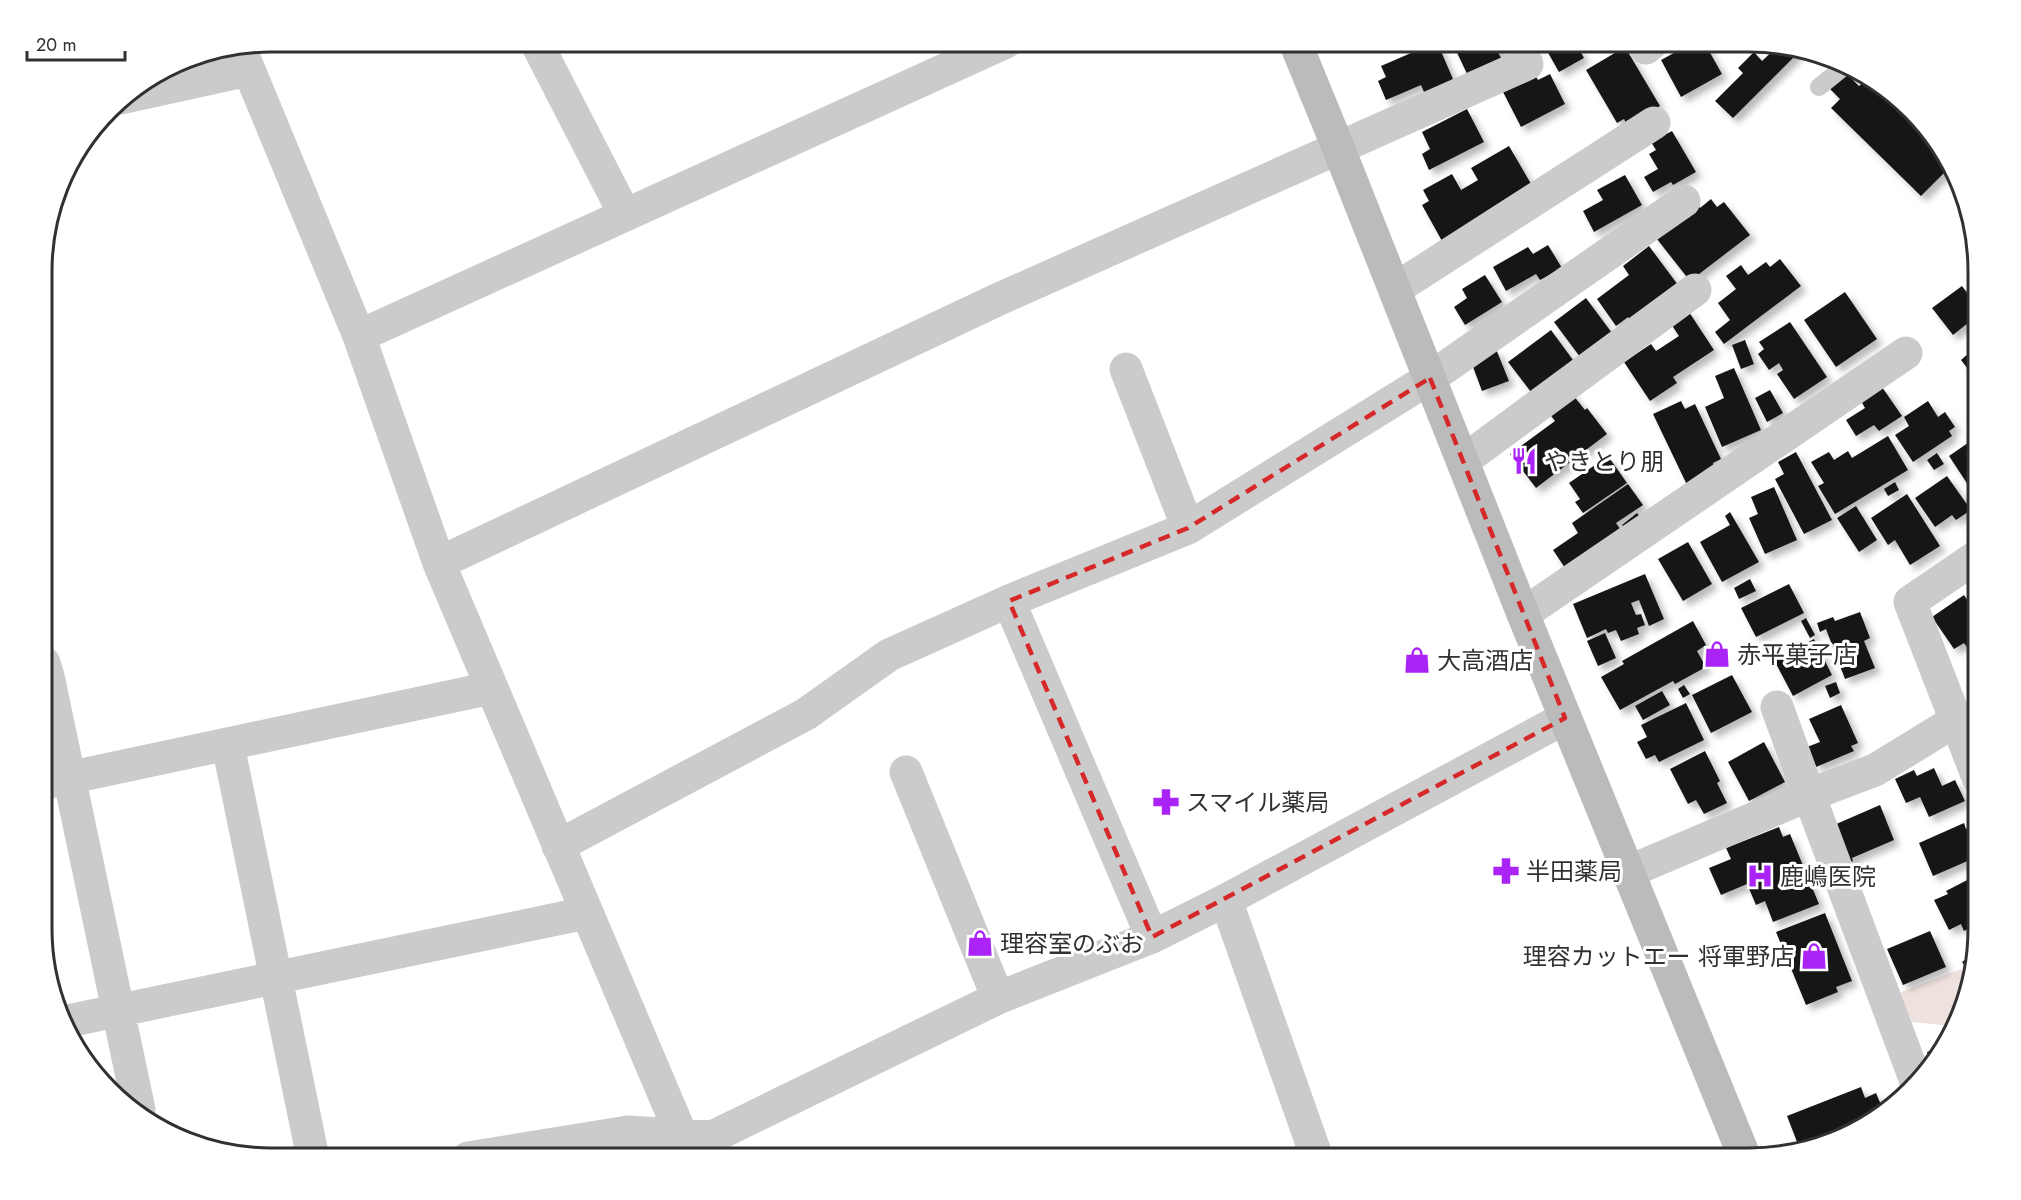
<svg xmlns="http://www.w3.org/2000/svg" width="2021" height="1200" viewBox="0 0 2021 1200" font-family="Jost,'Noto Sans JP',sans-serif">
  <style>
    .green { fill: #efe1de }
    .building { fill: #181818; filter: url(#shadow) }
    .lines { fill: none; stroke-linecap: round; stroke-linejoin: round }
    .lane { stroke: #cbcbcb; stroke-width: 18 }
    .street { stroke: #cbcbcb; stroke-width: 33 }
    .secondary { stroke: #bbb; stroke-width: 33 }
    .marked { fill: none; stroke: #d62828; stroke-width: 4.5; stroke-dasharray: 12 8; stroke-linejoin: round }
    .labels { text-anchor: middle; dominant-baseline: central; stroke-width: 6; stroke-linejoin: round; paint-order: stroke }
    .poi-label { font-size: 24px; fill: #313131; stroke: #fff; text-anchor: start }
    .rim { fill: none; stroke: #313131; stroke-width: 3 }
  </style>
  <defs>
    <filter id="shadow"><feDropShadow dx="5.5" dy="5.5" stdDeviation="3" flood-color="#0004"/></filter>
  </defs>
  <rect width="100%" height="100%" fill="#fff"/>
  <path class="green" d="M1961 969 1967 980 1953 1026 1912 1022 1899 993Z"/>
  <path class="building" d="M1406 42H1437L1456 86 1424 92 1421 85 1386 100 1378 81 1386 77 1381 66 1411 53Z
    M1452 42H1519L1498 52 1503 62 1469 78Z
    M1531 42H1546L1533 48Z
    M1563 42H1575L1584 58 1559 72 1547 51Z
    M1694 42H1704L1722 74 1681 97 1661 60Z
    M1778 46 1795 48 1799 52 1733 118 1715 101 1743 73 1738 68 1754 52 1762 61Z
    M1625 47 1660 106 1627 125 1624 119 1617 123 1586 70Z
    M1846 73 1859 86 1869 77 1941 144 1951 166 1921 196 1831 108 1840 99 1830 89Z
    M1534 74 1538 80 1550 74 1565 104 1521 127 1502 90Z
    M1467 109 1484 142 1429 170 1422 154 1430 149 1422 132Z
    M1672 131 1696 172 1673 185 1671 182 1653 192 1644 177 1658 169 1649 154 1656 150 1651 142Z
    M1509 146 1534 189 1442 241 1422 205 1429 201 1423 190 1452 174 1461 190 1478 180 1471 168Z
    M1625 175 1642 205 1594 232 1583 211 1603 200 1597 190Z
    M1711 199 1717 207 1724 202 1750 235 1690 281 1653 234 1695 201 1700 208Z
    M1548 245 1562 268 1540 280 1536 274 1506 291 1493 267 1528 247 1533 254Z
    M1649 246 1681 289 1633 324 1628 317 1616 326 1597 299 1629 275 1623 266Z
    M1780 259 1801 286 1724 344 1715 332 1730 320 1718 303 1736 289 1726 276 1741 265 1748 275 1766 262 1770 267Z
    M1485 275 1502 302 1465 325 1454 307 1467 298 1462 289Z
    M1962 286 1968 294 1978 286V315L1953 335 1932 308Z
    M1845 292 1877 339 1836 367 1804 320Z
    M1586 298 1612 333 1580 357 1554 322Z
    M1687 309 1714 350 1673 377 1677 383 1650 401 1624 362 1651 344 1656 351 1679 336 1669 321Z
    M1790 322 1827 377 1794 399 1777 374 1783 370 1779 363 1769 370 1758 354 1764 349 1759 342Z
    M1551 330 1573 360 1531 392 1508 362Z
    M1745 340 1754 364 1741 369 1732 345Z
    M1978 345V382L1961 360Z
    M1496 349 1509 381 1482 391 1470 359Z
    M1734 368 1761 430 1722 447 1705 407 1724 398 1715 376Z
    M1882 387 1902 416 1879 431 1874 425 1856 436 1846 420 1865 408 1861 401Z
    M1569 390 1585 410 1587 408 1607 434 1536 488 1510 454 1555 421 1545 408Z
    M1770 390 1783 413 1767 422 1755 398Z
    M1681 401 1685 409 1695 404 1721 459 1713 463 1718 473 1688 487 1653 414Z
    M1928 401 1938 417 1945 412 1955 427 1949 431 1952 436 1913 462 1895 435 1909 426 1904 417Z
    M1888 436 1908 470 1835 514 1818 486 1824 483 1811 462 1829 452 1834 460 1848 451 1852 458Z
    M1978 436V500L1949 456Z
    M1796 452 1832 520 1804 534 1775 479 1784 474 1778 462Z
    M1937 453 1944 464 1934 470 1927 460Z
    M1608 456 1627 483 1583 513 1575 502 1580 499 1569 483Z
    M1947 476 1971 510 1956 520 1952 515 1935 527 1915 498Z
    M1895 482 1899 490 1888 496 1884 489Z
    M1628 484 1643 505 1616 523 1625 536 1569 574 1553 550 1578 533 1572 523Z
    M1774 487 1797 540 1765 554 1749 518 1758 514 1751 497Z
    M1907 494 1940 546 1910 565 1895 540 1888 545 1871 518Z
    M1856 506 1877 540 1859 552 1837 518Z
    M1730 512 1759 562 1722 582 1700 542 1730 525 1725 516Z
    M1637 513 1643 521 1628 532 1622 525Z
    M1688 542 1712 584 1683 601 1658 559Z
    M1645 574 1664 619 1649 626 1639 600 1631 603 1636 615 1641 614 1645 625 1637 628 1639 634 1621 641 1616 630 1608 633 1606 629 1587 638 1573 604Z
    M1750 579 1756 591 1739 599 1734 588Z
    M1789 584 1804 613 1756 637 1741 608Z
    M1964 595 1976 613 1972 615 1979 624V664L1964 643 1954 649 1932 617Z
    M1860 612 1870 638 1864 641 1875 668 1845 679 1826 629 1820 632 1817 623 1833 617 1835 621Z
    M1806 618 1815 635 1810 638 1801 621Z
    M1693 621 1706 645 1697 651 1706 667 1675 684 1673 681 1620 710 1601 677 1624 664 1622 661Z
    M1605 633 1616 658 1598 666 1587 641Z
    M1814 639 1832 675 1793 696 1774 660Z
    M1732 675 1752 712 1711 733 1692 695Z
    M1836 682 1840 693 1830 698 1825 686Z
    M1684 685 1690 694 1683 698 1678 689Z
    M1662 691 1670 705 1643 720 1635 706Z
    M1686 703 1704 740 1659 762 1655 755 1646 759 1637 742 1647 737 1641 725Z
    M1841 705 1858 743 1851 746 1854 751 1816 767 1807 747 1820 742 1809 719Z
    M1979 714V728L1972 718Z
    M1764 742 1785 782 1749 801 1728 762Z
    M1705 751 1720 781 1717 783 1727 803 1704 814 1696 800 1688 804 1670 769Z
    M1934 768 1942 786 1955 780 1965 801 1929 817 1920 797 1906 803 1895 779 1914 770 1917 776Z
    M1880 805 1894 840 1852 858 1853 861 1846 864 1834 825Z
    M1964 823 1966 829 1976 825 1979 832V856L1933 876 1919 843Z
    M1779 827 1783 837 1790 834 1819 904 1773 922 1765 901 1756 905 1747 884 1721 895 1709 868 1731 859 1726 848Z
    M1973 877 1979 888V923L1964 931 1961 924 1949 930 1934 900 1948 894 1946 891Z
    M1825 913 1852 981 1836 987 1838 992 1806 1005 1776 932Z
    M1930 931 1946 967 1903 985 1887 949Z
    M1979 942V943L1970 973 1962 962 1970 956 1966 951Z
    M1947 1045 1932 1065 1927 1052Z
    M1861 1087 1865 1098 1876 1093 1884 1112 1865 1127 1799 1147 1787 1116Z"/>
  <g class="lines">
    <path class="lane" d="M1819 87 1846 65"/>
    <path class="street" d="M536 42 625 215
      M240 48 359 336 439 563 691 1158
      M1646 48 1653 42
      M121 98 249 70
      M1395 289 1654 123
      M359 336 1006 42
      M1126 369 1188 528 1430 378 1684 201
      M1463 461 1695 290
      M1979 555 1910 602 1979 780
      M439 563 999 299 1527 64
      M1009 601 1152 937
      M1523 614 1906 353
      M44 663 48 676 139 1110
      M1777 707 1809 795 1875 770 1955 721
      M228 745 313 1158
      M906 772 998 998
      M44 783 491 688
      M558 846 806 714 889 655 1009 601 1188 528
      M1628 872 1809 795 1917 1084
      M1226 900 1317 1158
      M68 1021 586 913
      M468 1158 628 1132 712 1137 998 998 1152 937 1226 900 1565 718"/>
    <path class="secondary" d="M1295 42 1338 147 1523 614 1745 1158"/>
  </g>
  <path class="marked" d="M1430 378 1565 718 1152 937 1009 601 1188 528Z"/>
  <defs>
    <symbol id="restaurant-bare" viewBox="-9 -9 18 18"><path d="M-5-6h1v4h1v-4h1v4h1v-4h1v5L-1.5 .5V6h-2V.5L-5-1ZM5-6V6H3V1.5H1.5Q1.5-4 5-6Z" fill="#ab24f7" stroke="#fff" stroke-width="2.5" paint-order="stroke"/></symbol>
    <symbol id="shop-bare" viewBox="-9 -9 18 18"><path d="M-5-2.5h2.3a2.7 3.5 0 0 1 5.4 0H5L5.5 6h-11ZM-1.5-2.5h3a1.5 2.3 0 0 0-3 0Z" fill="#ab24f7" stroke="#fff" stroke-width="2.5" paint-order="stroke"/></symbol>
    <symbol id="pharmacy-bare" viewBox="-9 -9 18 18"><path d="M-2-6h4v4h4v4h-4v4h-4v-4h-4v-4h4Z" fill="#ab24f7" stroke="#fff" stroke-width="2.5" paint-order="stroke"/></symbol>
    <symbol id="hospital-bare" viewBox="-9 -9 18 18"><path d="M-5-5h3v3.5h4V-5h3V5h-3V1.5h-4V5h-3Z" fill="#ab24f7" stroke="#fff" stroke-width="2.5" paint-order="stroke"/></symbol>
  </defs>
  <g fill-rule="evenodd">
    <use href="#restaurant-bare" x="1505" y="442" width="38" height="38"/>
    <use href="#shop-bare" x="1698" y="635" width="38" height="38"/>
    <use href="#shop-bare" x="1398" y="641" width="38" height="38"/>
    <use href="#pharmacy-bare" x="1147" y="783" width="38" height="38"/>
    <use href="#pharmacy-bare" x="1487" y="852" width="38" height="38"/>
    <use href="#hospital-bare" x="1741" y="857" width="38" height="38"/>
    <use href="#shop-bare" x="961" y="924" width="38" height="38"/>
    <use href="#shop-bare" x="1795" y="937" width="38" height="38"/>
  </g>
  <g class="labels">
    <g class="poi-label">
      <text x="1544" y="461">やきとり朋</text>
      <text x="1737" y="654">赤平菓子店</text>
      <text x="1437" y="660">大高酒店</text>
      <text x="1186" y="802">スマイル薬局</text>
      <text x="1526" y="871">半田薬局</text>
      <text x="1780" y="876">鹿嶋医院</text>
      <text x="1000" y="943">理容室のぶお</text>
      <text x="1794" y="956" text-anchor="end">理容カットエー 将軍野店</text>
    </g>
  </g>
  <path d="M0 0H2021V1200H0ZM271 52H1749A219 219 0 0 1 1968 271V929A219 219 0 0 1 1749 1148H271A219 219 0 0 1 52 929V271A219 219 0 0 1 271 52Z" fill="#fff" fill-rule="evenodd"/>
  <path class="rim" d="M271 52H1749A219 219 0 0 1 1968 271V929A219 219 0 0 1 1749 1148H271A219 219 0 0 1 52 929V271A219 219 0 0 1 271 52Z"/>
  <path d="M27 51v9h98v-9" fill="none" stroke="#313131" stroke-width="3"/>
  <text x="36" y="51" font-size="18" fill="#313131" stroke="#ffffff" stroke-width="4.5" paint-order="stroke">20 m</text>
</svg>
